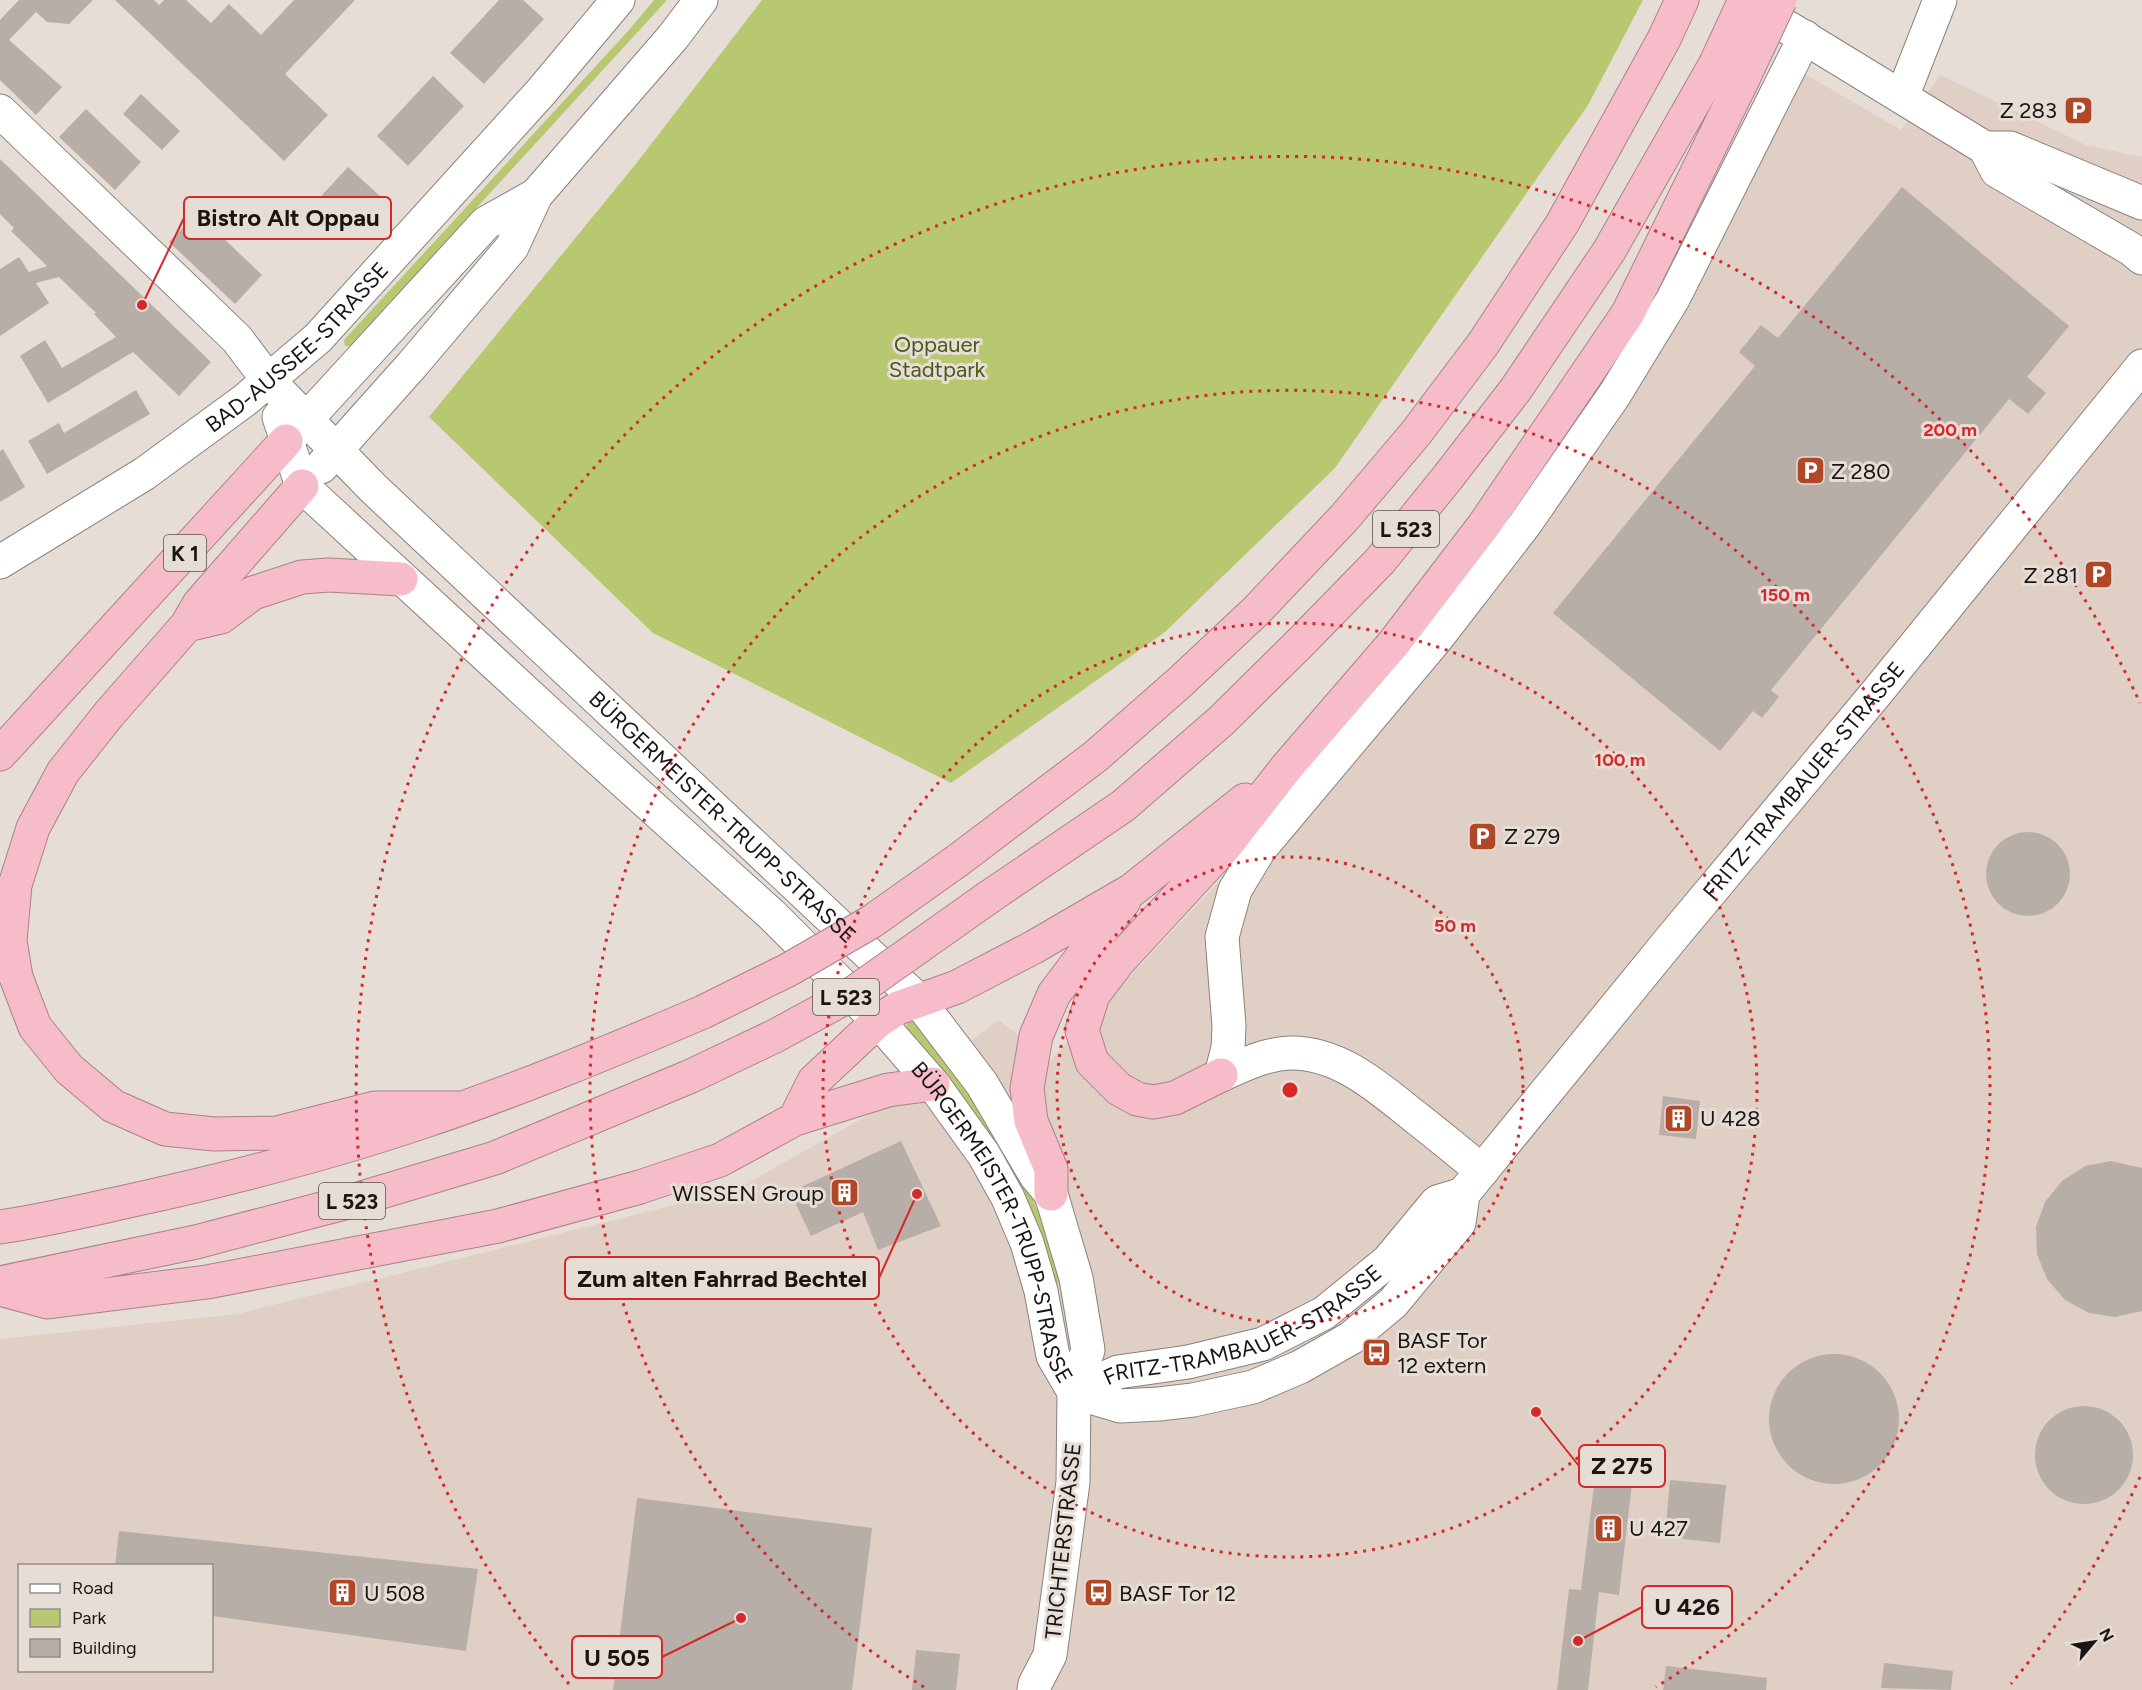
<svg xmlns="http://www.w3.org/2000/svg" width="2142" height="1690" viewBox="0 0 2142 1690" font-family="Figtree,sans-serif">
  <style>
    .built { fill: #e0cfc4; fill-rule: evenodd }
    .green { fill: #b8c871 }
    .building { fill: #b8aea8 }
    .lines { fill: none; stroke-linecap: round; stroke-linejoin: round }
    .minor-casing { stroke: #8b817c; stroke-width: 35 }
    .highway-casing { stroke: #a98289; stroke-width: 35 }
    .minor { stroke: #fff; stroke-width: 33 }
    .highway { stroke: #f6bcc9; stroke-width: 33 }
    .highway-bridge-casing { stroke: #a98289; stroke-width: 35; stroke-linecap: butt }
    .highway-bridge { stroke: #f6bcc9; stroke-width: 33 }
    .ring { fill: none; stroke: #d62828; stroke-width: 3; stroke-dasharray: 3 6 }
    .labels { text-anchor: middle; dominant-baseline: central; stroke-width: 6; stroke-linejoin: round; paint-order: stroke }
    .shield { fill: #e7ddd7; stroke: #57514e; stroke-width: 1.5 }
    .shield-label { font-size: 21px; font-weight: bold; fill: #191513 }
    .poi-label { font-size: 22px; fill: #191513; stroke: #e7ddd7; text-anchor: start }
    .park-label { font-size: 22px; fill: #4e5819; stroke: #e7ddd7 }
    .street-label { font-size: 22px; fill: #191513; stroke: #e7ddd7 }
    .centre { fill: #d62828; stroke: #e7ddd7; stroke-width: 3 }
    .ring-label { font-size: 18px; text-anchor: middle; font-weight: bold; fill: #d62828; stroke: #e7ddd7; stroke-width: 6; stroke-linejoin: round; paint-order: stroke }
    .leader { fill: none; stroke: #d62828; stroke-width: 2 }
    .callout-dot { fill: #d62828; stroke: #e7ddd7; stroke-width: 2 }
    .callout { fill: #e7ddd7; stroke: #d62828; stroke-width: 2 }
    .callout-label { font-size: 24px; text-anchor: middle; font-weight: bold; fill: #191513 }
  </style>
  <rect width="100%" height="100%" fill="#e7ddd7"/>
  <path class="built" d="M1800 71 1901 130 1940 75 2086 145 2142 157V1690H0V1339L237 1314 735 1190 881 1108 999 1020 1050 1061 1200 902 1501 576ZM20 1566H212V1670H20Z"/>
  <path class="green" d="M654 0H667L350 346H345L344 340 629 30Z
    M762 0H1643L1588 105 1335 468 1165 632 951 783 653 633 429 417 635 165Z
    M920 1021 1019 1166 1049 1239 1059 1282 1049 1285 903 1033 908 1022Z"/>
  <path class="building" d="M19 0H93L69 24 47 22 36 12 9 40 62 87 36 115 0 80V20Z
    M115 0H154L159 5 164 0H186L211 23 229 4 261 35 294 0H355L285 74 328 115 284 161Z
    M499 0H523L544 19 484 84 450 53Z
    M433 76 464 106 408 166 377 136Z
    M141 94 180 131 162 150 123 114Z
    M86 109 141 162 115 190 59 137Z
    M0 159 211 362 179 396 133 352 48 403 20 356 45 340 62 368 116 337 94 314 96 313 59 277 36 283 49 303 0 336V269L19 257 29 272 47 266 11 231 14 228 0 214Z
    M348 167 380 196 353 224 322 195Z
    M1902 187 2069 326 2027 377 2046 393 2028 414 2009 399 1771 690 1779 697 1762 718 1753 711 1720 751 1553 613 1755 366 1739 352 1761 325 1778 338Z
    M197 213 262 275 235 304 169 242Z
    M136 390 150 414 47 474 28 441 59 423 64 433Z
    M3 449 25 487 0 502V451Z
    M1986 874a42 42 0 1 1 84 0a42 42 0 1 1-84 0Z
    M1663 1096 1700 1101 1696 1139 1659 1135Z
    M901 1141 941 1226 878 1250 863 1212 811 1236 790 1192Z
    M2111 1161 2142 1168V1311L2115 1317 2089 1313 2065 1300 2047 1279 2037 1254 2036 1227 2045 1202 2062 1181 2085 1166Z
    M1769 1419a65 65 0 1 1 130 0a65 65 0 1 1-130 0Z
    M2035 1455a49 49 0 1 1 98 0a49 49 0 1 1-98 0Z
    M1597 1461 1634 1466 1619 1595 1599 1592 1588 1690H1557L1569 1589 1581 1590Z
    M1670 1480 1726 1485 1720 1543 1665 1537Z
    M637 1498 872 1528 852 1690H613Z
    M119 1531 478 1569 466 1651 212 1616V1566H115Z
    M916 1650 960 1654 956 1690H912Z
    M1884 1663 1953 1671 1951 1690 1881 1688Z
    M1666 1666 1767 1678 1766 1690H1663Z"/>
  <g class="lines">
    <defs>
      <g id="minor">
        <path d="M1787 27 1985 148 1997 171 2131 249 2142 258"/>
        <path d="M1902 97 1940 0"/>
        <path id="s1" d="M0 111 237 339 268 380 373 488 919 1001 982 1084 1036 1176 1051 1194 1076 1278 1088 1350 1074 1392 1073 1482 1050 1655 1035 1684 1034 1690"/>
        <path d="M1985 148H2010L2142 203"/>
        <path id="s2" d="M279 417 302 486 582 744 772 915 878 1021 933 1084 984 1155 1008 1198 1027 1243 1041 1291 1053 1356 1074 1392"/>
        <path d="M292 435 486 223 536 195"/>
        <path d="M321 467 412 365 512 247 536 195 673 37 701 0"/>
        <path id="s3" d="M0 562 144 474 245 400 318 338 541 92 618 0"/>
        <path d="M1221 1075 1228 1048 1229 1026 1222 937 1235 890 1259 850 1437 638 1525 524 1615 394 1673 299 1805 37"/>
        <path d="M1221 1075C1243 1065 1265 1054 1290 1053 1339 1052 1379 1088 1414 1116 1437 1134 1459 1152 1482 1171"/>
        <path id="s4" d="M1074 1392 1120 1406 1159 1404 1193 1400 1253 1387 1300 1367 1351 1338 1393 1303 1459 1223 1463 1194 1671 939 1878 691 2142 366"/>
        <path id="s5" d="M1074 1392 1118 1372 1188 1362 1263 1344 1324 1313 1388 1261 1437 1202 1463 1194"/>
      </g>
      <path id="highway" d="M302 486 199 604 187 625 109 714 63 772 33 828 15 885 10 941 16 977 35 1027 69 1069 113 1106 165 1129 214 1134 277 1133 375 1108H460
        M187 625 221 617 253 593 302 577 329 575 401 579
        M0 754 286 441
        M957 861 1096 756 1178 684 1256 611 1344 518 1416 433 1483 344 1562 224 1664 39 1682 0
        M989 897 1123 806 1221 721 1300 643 1380 561 1448 477 1516 389 1609 251 1715 65
        M1221 1075 1175 1098 1153 1102 1137 1099 1119 1089 1092 1062 1082 1030 1093 995 1118 962 1226 845 1286 768 1393 644 1484 525 1628 313 1742 81
        M795 1119 814 1081 878 1021 898 1008 957 987 1034 947 1132 890 1245 800
        M1051 1194V1169L1031 1121 1027 1088 1036 1036 1054 994 1124 901
        M0 1227C47 1220 92 1209 138 1199 233 1178 327 1154 419 1123 516 1091 609 1052 703 1012
        M0 1283 196 1242 348 1202 495 1158 691 1076
        M0 1289 48 1302 207 1282 498 1226 640 1187 720 1160 795 1119 888 1090 933 1084"/>
    </defs>
    <use href="#minor" class="minor-casing"/>
    <use href="#highway" class="highway-casing"/>
    <use href="#minor" class="minor"/>
    <use href="#highway" class="highway"/>
    <defs>
      <path id="highway-bridge" d="M1715 65 1745 0
        M1742 81 1780 0
        M703 1012 788 970 871 922 957 861
        M691 1076 775 1036 852 994 989 897"/>
    </defs>
    <use href="#highway-bridge" class="highway-bridge-casing"/>
    <use href="#highway-bridge" class="highway-bridge"/>
  </g>
  <g class="ring">
    <circle cx="1290" cy="1090" r="233"/>
    <circle cx="1290" cy="1090" r="467"/>
    <path d="M924 1687A700 700 0 1 1 1656 1687"/>
    <path d="M2140 1477A934 934 0 0 1 2011 1684M569 1684A934 934 0 1 1 2140 703"/>
  </g>
  <defs>
    <symbol id="parking-square" viewBox="-11 -11 22 22"><rect x="-9" y="-9" width="18" height="18" rx="4" fill="#b04828" stroke="#e7ddd7"/><path d="M-3.5-5.5H1a3.5 3.5 0 0 1 0 7H-1V5.5H-3.5ZM-1-3.4V-.6H.8a1.4 1.4 0 0 0 0-2.8Z" fill="#fff"/></symbol>
    <symbol id="building-square" viewBox="-11 -11 22 22"><rect x="-9" y="-9" width="18" height="18" rx="4" fill="#b04828" stroke="#e7ddd7"/><path d="M-4-6H4V6H1V3H-1V6H-4ZM-2.5-4.3h1.7v1.8h-1.7ZM.8-4.3h1.7v1.8H.8ZM-2.5-1h1.7V.8h-1.7ZM.8-1h1.7V.8H.8Z" fill="#fff"/></symbol>
    <symbol id="bus-square" viewBox="-11 -11 22 22"><rect x="-9" y="-9" width="18" height="18" rx="4" fill="#b04828" stroke="#e7ddd7"/><path d="M-5-6H5V4H4V6H2V4H-2V6H-4V4H-5ZM-3.5-4V0h7V-4ZM-3.5 1.2v1.5H-2V1.2ZM2 1.2v1.5H3.5V1.2Z" fill="#fff"/></symbol>
  </defs>
  <g fill-rule="evenodd">
    <use href="#parking-square" x="2062" y="94" width="33" height="33"/>
    <use href="#parking-square" x="1794" y="454" width="33" height="33"/>
    <use href="#parking-square" x="2082" y="558" width="33" height="33"/>
    <use href="#parking-square" x="1466" y="820" width="33" height="33"/>
    <use href="#building-square" x="1662" y="1102" width="33" height="33"/>
    <use href="#building-square" x="828" y="1176" width="33" height="33"/>
    <use href="#bus-square" x="1360" y="1336" width="33" height="33"/>
    <use href="#building-square" x="1592" y="1512" width="33" height="33"/>
    <use href="#building-square" x="326" y="1576" width="33" height="33"/>
    <use href="#bus-square" x="1082" y="1576" width="33" height="33"/>
  </g>
  <g class="labels">
    <g class="shield">
      <rect x="1373" y="511" width="66" height="36" rx="4.5"/>
      <rect x="164" y="535" width="42" height="36" rx="4.5"/>
      <rect x="813" y="979" width="66" height="36" rx="4.5"/>
      <rect x="319" y="1183" width="66" height="36" rx="4.5"/>
    </g>
    <g class="shield-label">
      <text x="1406" y="529">L 523</text>
      <text x="185" y="553">K 1</text>
      <text x="846" y="997">L 523</text>
      <text x="352" y="1201">L 523</text>
    </g>
    <g class="poi-label">
      <text x="2057" y="110" text-anchor="end">Z 283</text>
      <text x="1831" y="471">Z 280</text>
      <text x="2078" y="575" text-anchor="end">Z 281</text>
      <text x="1504" y="836">Z 279</text>
      <text x="1700" y="1118">U 428</text>
      <text x="824" y="1193" text-anchor="end">WISSEN Group</text>
      <text x="1397" y="1340">BASF Tor<tspan x="1397" dy="25">12 extern</tspan></text>
      <text x="1629" y="1528">U 427</text>
      <text x="364" y="1593">U 508</text>
      <text x="1119" y="1593">BASF Tor 12</text>
    </g>
    <g class="park-label">
      <text x="937" y="344">Oppauer<tspan x="937" dy="25">Stadtpark</tspan></text>
    </g>
    <g class="street-label">
      <text stroke="none"><textPath href="#s3" startOffset="368">BAD-AUSSEE-STRASSE</textPath></text>
      <text stroke="none"><textPath href="#s4" startOffset="1016">FRITZ-TRAMBAUER-STRASSE</textPath></text>
      <text stroke="none"><textPath href="#s1" startOffset="1011">BÜRGERMEISTER-TRUPP-STRASSE</textPath></text>
      <text stroke="none"><textPath href="#s2" startOffset="1095">BÜRGERMEISTER-TRUPP-STRASSE</textPath></text>
      <text stroke="none"><textPath href="#s5" startOffset="184">FRITZ-TRAMBAUER-STRASSE</textPath></text>
      <text transform="translate(1063 1541) rotate(-84)">TRICHTERSTRASSE</text>
    </g>
  </g>
  <circle cx="1290" cy="1090" r="9" class="centre"/>
  <g class="ring-label">
    <text x="1950" y="436">200 m</text>
    <text x="1785" y="601">150 m</text>
    <text x="1620" y="766">100 m</text>
    <text x="1455" y="932">50 m</text>
  </g>
  <path class="leader" d="M142 305L184 218M917 1194L879 1278M1536 1412L1579 1466M1578 1641L1642 1607M741 1618L662 1657"/>
  <g class="callout-dot">
    <circle cx="142" cy="305" r="6"/>
    <circle cx="917" cy="1194" r="6"/>
    <circle cx="1536" cy="1412" r="6"/>
    <circle cx="1578" cy="1641" r="6"/>
    <circle cx="741" cy="1618" r="6"/>
  </g>
  <g class="callout">
    <rect x="184" y="197" width="207" height="42" rx="6"/>
    <rect x="565" y="1257" width="314" height="42" rx="6"/>
    <rect x="1579" y="1445" width="86" height="42" rx="6"/>
    <rect x="1642" y="1586" width="90" height="42" rx="6"/>
    <rect x="572" y="1636" width="90" height="42" rx="6"/>
  </g>
  <g class="callout-label">
    <text x="288" y="226">Bistro Alt Oppau</text>
    <text x="722" y="1287">Zum alten Fahrrad Bechtel</text>
    <text x="1622" y="1474">Z 275</text>
    <text x="1687" y="1615">U 426</text>
    <text x="617" y="1666">U 505</text>
  </g>
  <rect x="18" y="1564" width="195" height="108" fill="#e7ddd7" stroke="#958d89" stroke-width="1.5"/>
  <rect x="30" y="1584" width="30" height="9" fill="#ffffff" stroke="#958d89" stroke-width="1.5"/>
  <text x="72" y="1594" font-size="18" fill="#191513">Road</text>
  <rect x="30" y="1609" width="30" height="18" fill="#b8c871" stroke="#958d89" stroke-width="1.5"/>
  <text x="72" y="1624" font-size="18" fill="#191513">Park</text>
  <rect x="30" y="1639" width="30" height="18" fill="#b8aea8" stroke="#958d89" stroke-width="1.5"/>
  <text x="72" y="1654" font-size="18" fill="#191513">Building</text>
  <g transform="translate(2094 1642) rotate(61)" stroke="#e7ddd7" stroke-width="4.5" paint-order="stroke">
  <path d="M0-4.5L10 22L0 15L-10 22Z" fill="#191513"/>
  <text y="-9" font-size="16" font-weight="bold" text-anchor="middle" fill="#191513">N</text>
  </g>
</svg>
